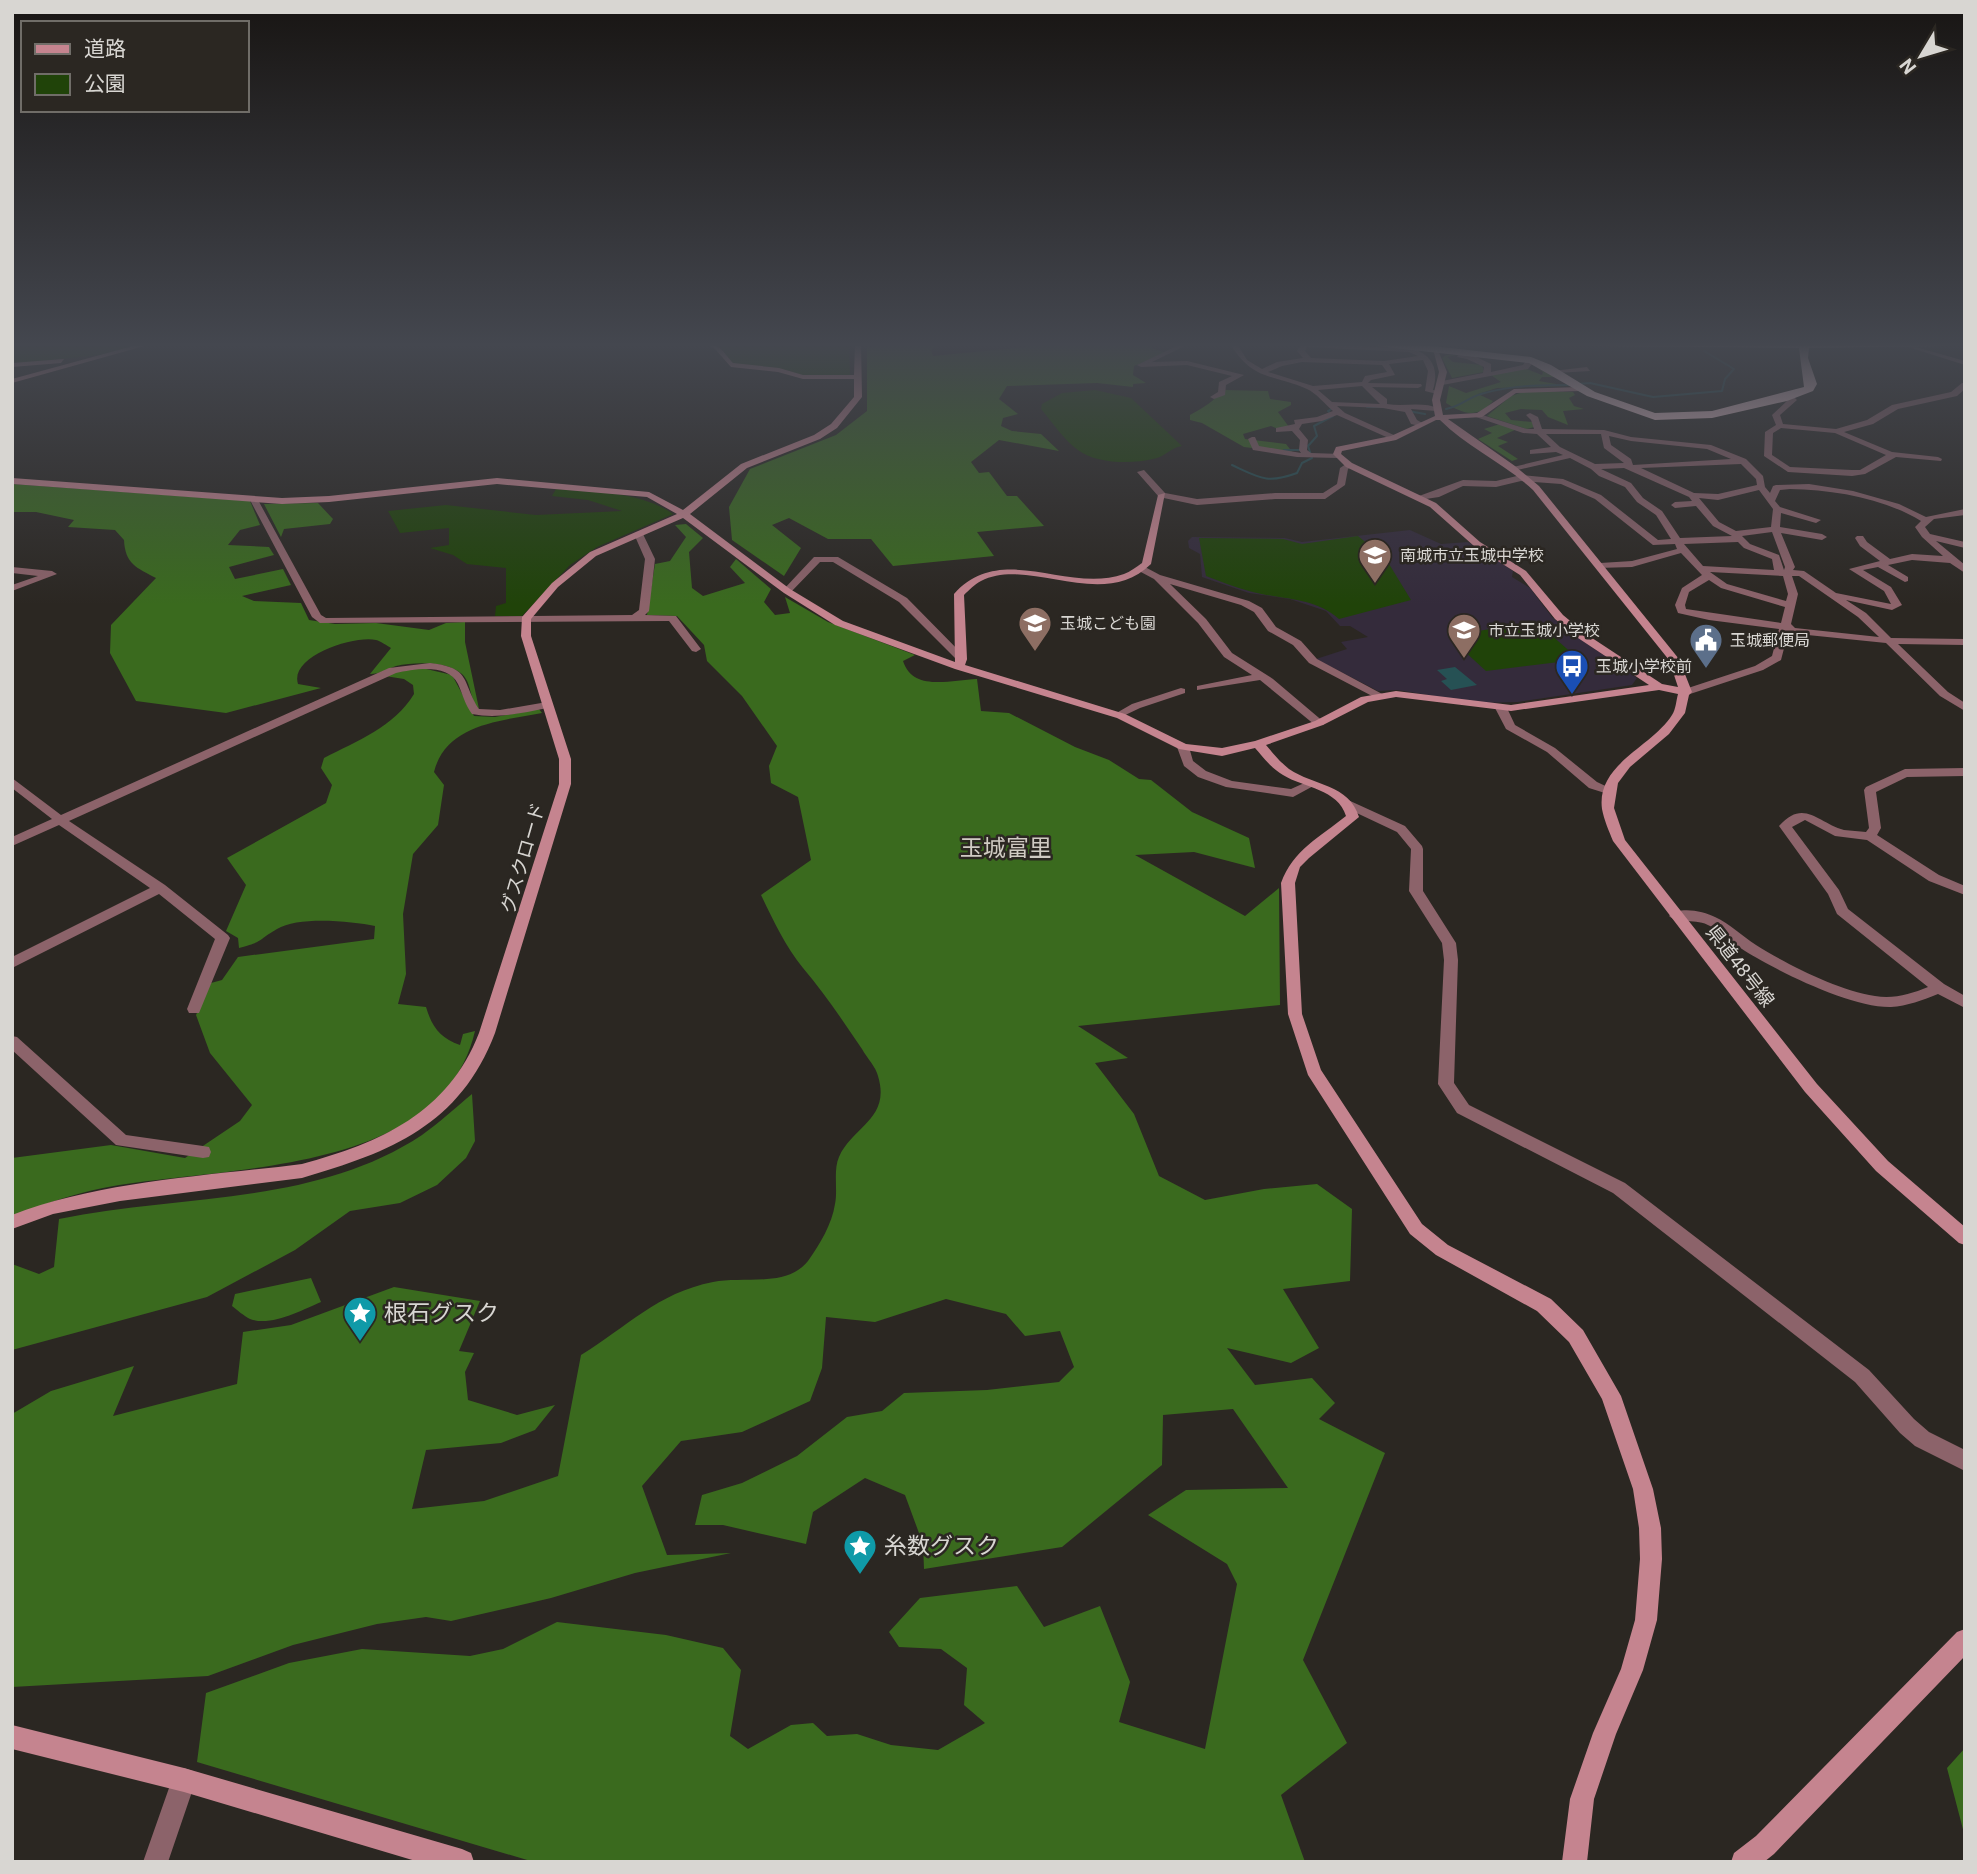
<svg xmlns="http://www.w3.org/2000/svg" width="1977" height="1874" viewBox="0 0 1977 1874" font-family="Roboto,'Noto Sans JP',sans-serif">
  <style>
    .education { fill: #342b3b }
    .green { fill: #204309 }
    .forest { fill: #3a6a1e }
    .water { fill: #265154 }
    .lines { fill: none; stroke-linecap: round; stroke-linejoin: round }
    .stream { stroke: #265154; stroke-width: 2 }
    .street { fill: #8c636a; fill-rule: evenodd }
    .secondary { fill: #c5848f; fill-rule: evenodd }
    .highway { fill: #f2c9cf; fill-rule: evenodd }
    .labels { text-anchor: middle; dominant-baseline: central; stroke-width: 5; stroke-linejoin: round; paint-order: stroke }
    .far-poi-label { font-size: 16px; fill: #d8d6d2; stroke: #2b2722; text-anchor: start }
    .street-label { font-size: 19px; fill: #d8d6d2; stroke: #2b2722 }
    .quarter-label { font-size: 23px; fill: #d0cbc3; stroke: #2b2722 }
    .near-poi-label { font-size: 23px; fill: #d8d6d2; stroke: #2b2722; text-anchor: start }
  </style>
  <rect width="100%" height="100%" fill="#2b2722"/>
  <path class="education" d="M1410 530 1441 544 1468 542 1497 560 1513 571 1512 577 1530 588 1552 617 1570 632 1637 678 1632 685 1518 702 1479 703 1397 690 1378 691 1316 659 1347 649 1341 642 1368 637 1350 626H1340L1326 611 1290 599 1249 593 1202 577 1200 554 1189 548 1188 541 1192 537 1285 538 1302 542Z"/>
  <path class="green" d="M12 343H146L100 355 22 363 12 362Z
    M712 343H849L850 376H804L790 371 734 365 721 348Z
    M1095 390 1131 398 1182 446C1170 448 1165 457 1153 459 1132 464 1096 464 1078 450 1064 440 1052 422 1041 409L1042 404 1062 393Z
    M556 489C596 493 640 491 673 514L597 547 570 565 522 616H495L496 606 506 603V568L467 564 453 555 430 548 449 545V528L400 533 388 511 446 505 536 515 622 511 588 500 552 496Z
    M1358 536 1386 559 1411 600 1339 619C1313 596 1280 600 1249 591 1234 587 1220 581 1206 576L1199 538 1283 539 1302 544Z
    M1524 623 1550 634 1574 655 1559 662 1486 671 1451 639 1456 635Z"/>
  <path class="forest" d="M943 343 931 350 933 356 1026 347 1027 343H1153L1151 348 1167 353 1134 366 1133 375 1146 383 1133 384V387L1097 383 1007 386 999 399 1018 414 1003 418 1001 426 1012 431 1041 434 1059 451 999 440 971 462 979 473 989 472 1007 496H1017L1044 526 977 532 994 556 893 566 871 539H828L789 518 772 525 801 548 784 576 732 540 729 507 750 469 836 435 867 411V347Z
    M1446 355H1456L1447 357 1453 362 1482 365 1484 372 1452 378 1442 358Z
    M1524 368 1542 375 1543 372 1538 369 1557 377H1542L1539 381 1567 386 1497 388 1478 394 1493 401C1477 419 1463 414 1446 403L1449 386 1466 393 1501 382 1491 375Z
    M1224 390 1268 391 1270 399 1291 402V405L1278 412 1289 427 1278 429 1271 426 1243 434 1245 439 1286 444 1293 453 1244 447 1202 423 1190 420V415C1205 407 1213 401 1224 390Z
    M1526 391 1573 392 1575 395 1569 398 1574 406 1584 409 1563 411 1568 425 1548 417 1542 410 1521 409 1505 413 1511 420 1532 422 1534 427 1527 429 1487 416 1511 396Z
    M1500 424 1517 429 1497 438 1508 442 1498 446 1518 459 1512 461 1478 439 1492 433 1484 429Z
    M12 484 250 501 260 525 240 530 228 545 269 547 274 555 229 567 235 579 283 569 291 585 242 596 254 601 301 603 309 620 335 624 376 623 429 630 446 623 465 622V642L479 709C469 699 472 683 462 674 447 661 415 662 396 666 387 669 380 674 370 674L391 648C387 646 381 641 376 640 355 635 289 656 298 684L321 688 226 713 136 701 110 653 111 625 156 578C137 568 125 564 124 540L115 530 68 527 74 520 36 512H12Z
    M318 503 333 519 330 524 284 529 281 537 264 504Z
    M686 524 703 538 689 552 692 588 703 596 745 583 730 567 736 559 771 589 764 602 775 615 790 613 785 597 828 622 915 655 903 661C913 692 950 680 977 679L981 711 1009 713 1075 747 1109 760 1139 779 1151 780 1192 812 1249 838 1255 868 1194 852 1135 855 1245 916 1279 888 1280 1005 1078 1026 1128 1058 1095 1063 1134 1114 1159 1176 1205 1200 1264 1189 1317 1184 1352 1209 1350 1281 1283 1289 1319 1348 1291 1363 1227 1348 1255 1385 1312 1378 1335 1403 1319 1419 1385 1453 1303 1660 1347 1743 1281 1795 1305 1862H534L197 1762 206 1693 289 1663 362 1649 470 1656 503 1649 557 1622 666 1635 723 1648 741 1670 730 1736 748 1749 791 1725 813 1723 827 1736 857 1734 891 1745 938 1750 985 1723 964 1705 967 1668 941 1649 899 1647 889 1632 920 1598 1017 1586 1044 1627 1100 1606 1130 1682 1119 1722 1205 1749 1237 1584 1227 1564 1148 1515 1186 1490 1288 1488 1233 1409 1163 1415 1162 1465 1062 1547 924 1569 923 1544 905 1495 865 1478 813 1512 806 1544 723 1525H695L702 1495 742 1483 797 1456 847 1417 882 1411 904 1393 987 1390 1059 1382 1074 1367 1060 1331 1025 1336 1006 1314 946 1299 875 1322 826 1317 822 1368 810 1401 742 1432 681 1441 642 1486 667 1555 731 1553 635 1573 551 1598 451 1621 426 1617 377 1624 293 1645 208 1676 12 1687V1414L51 1391 134 1366 113 1416 237 1384 243 1332 291 1325 394 1287 480 1301 459 1351 474 1353 465 1372 468 1400 517 1415 555 1405 535 1430 501 1443 426 1450 412 1509 484 1501 558 1476 581 1355C627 1327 657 1293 713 1282 742 1276 787 1288 808 1261 820 1244 832 1224 835 1204 838 1190 833 1170 839 1157 853 1126 891 1119 878 1076 876 1067 867 1058 862 1049 843 1021 825 994 803 968 785 946 773 920 761 895L811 860 798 797 771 783 769 766 777 746 742 696 707 661 704 645 677 616 647 615 655 564 670 561 686 537 675 525Z
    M422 668 452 675 474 716 495 717 539 709 542 713C500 721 446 724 434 772L444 785 438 825 413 854 403 914 406 974 398 1004 426 1007C432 1027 440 1038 460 1045L463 1034 475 1031C441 1178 219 1165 103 1188 72 1194 41 1205 12 1217V1158L111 1145 185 1158 240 1121 252 1105 210 1053 196 1015 211 983 222 980 238 957 374 939 375 926C351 921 298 916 277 929 258 940 263 942 239 948L238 938 226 931 246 885 227 858 326 803 332 785 321 768 324 758C357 741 394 727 414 694L413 685 404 679 385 676 396 671Z
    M472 1094 475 1141 466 1158 437 1185 400 1203 350 1211 295 1250 207 1297 12 1350V1264L39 1274 54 1267 59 1219C180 1194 315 1206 422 1135 439 1123 455 1108 472 1094Z
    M311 1278 321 1302C302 1310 271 1327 250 1319 244 1316 237 1310 232 1306L235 1294Z
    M1965 1748V1837L1947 1768Z"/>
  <path class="water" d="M1455 667 1477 685 1451 690 1441 681 1447 679 1437 670Z"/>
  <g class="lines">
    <path class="stream" d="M1577 384 1590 383 1653 397 1722 391 1725 379 1734 369 1704 351
      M1367 407H1387
      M1446 409C1462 406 1467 398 1481 394 1511 385 1539 385 1570 385
      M1408 411 1425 414
      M1284 450H1300
      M1232 465C1260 478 1267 484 1297 473L1302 463 1312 458 1308 446 1317 436 1314 426 1333 416 1328 411 1335 407"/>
    <path class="street" d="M1183 343H1191L1152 362 1187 361 1244 375 1226 385 1225 395 1214 399 1210 397 1218 392 1219 382 1232 376 1187 365 1141 367 1137 365Z
      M1222 343H1275L1272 346 1238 345 1247 360 1262 369 1277 362 1303 358 1297 351 1300 346 1276 343 1408 348 1414 346V349C1433 356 1439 370 1433 390L1441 391V395L1425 391 1428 371 1423 360 1389 364 1395 375 1371 380 1368 383 1421 384 1422 386 1418 388 1372 387 1387 399V404C1405 407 1423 401 1440 409L1436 411 1411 409 1417 420 1424 424 1420 426 1411 424 1405 412 1383 408 1337 406 1345 413 1396 436 1397 438 1393 440 1337 415 1322 421 1302 424 1299 429 1308 440 1307 450 1311 453 1341 454 1342 456 1338 458 1297 457 1253 450 1248 439 1252 437H1255L1259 446 1301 453 1299 450 1300 440 1292 431 1276 432V428L1295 424 1294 420 1317 417 1333 411C1325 404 1316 393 1307 389 1273 374 1253 381 1231 345ZM1307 347 1409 352 1418 356 1384 361 1311 358 1305 351ZM1302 362 1382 365 1387 372 1365 376 1362 382 1313 386 1268 372 1282 366ZM1362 386 1380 404 1332 402 1318 390Z
      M1905 344 1965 361V365L1905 346Z
      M1459 354 1472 355 1491 364V372L1523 365 1528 358 1535 360 1528 369 1437 386V382L1483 373 1484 367 1467 359 1457 357Z
      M1587 367 1590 371 1556 373 1552 371Z
      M1962 383H1965V389L1957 396 1898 409 1873 424 1844 432 1892 452 1938 457 1942 459 1941 461 1896 457 1865 474 1852 476 1788 472 1764 456 1765 432 1776 425 1772 415 1788 400 1786 395H1792L1797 400 1780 415 1783 424 1836 429 1867 420 1892 405 1951 392ZM1781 428 1835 433 1886 455 1860 470H1852L1790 467 1772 455 1773 433Z
      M1476 413 1527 429H1534L1531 420 1526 415 1530 413 1538 417 1542 429 1604 430 1631 437 1711 445 1746 459 1763 476 1765 487 1770 493 1773 486 1776 485 1809 484 1853 491 1899 504 1926 517 1965 509V515L1934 519 1925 527 1930 534 1965 542V548L1936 541 1965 565V573L1950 563 1912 560 1888 565 1908 577V581L1905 582 1878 567 1863 570 1891 587 1902 605 1892 610 1846 600 1866 613 1891 638 1965 639V645L1898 644 1948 692 1965 703V711L1940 696 1886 643 1788 633 1781 660 1763 670 1690 694H1682V690L1755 666 1772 656 1779 629 1709 620 1678 613 1675 605 1682 588 1702 575 1681 553 1632 567 1597 568 1595 566 1600 563 1632 561 1677 549 1675 544 1653 545 1595 499 1561 484 1521 481 1496 487 1463 486 1439 497 1419 500V496L1463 480 1496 481 1521 475 1563 479 1601 495 1658 540 1671 539 1656 515 1637 502 1625 487 1599 476 1591 469 1570 458 1513 471V467L1563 455 1556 452 1530 454V450L1551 447 1537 434 1523 433 1476 417ZM1546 434H1601L1604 448 1624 463 1595 464 1560 447ZM1609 436 1631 441 1707 449 1731 459 1633 465 1631 459 1611 445ZM1741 464 1756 479 1757 485 1718 494 1694 493 1641 468ZM1624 468 1689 497 1692 501 1675 502 1671 505 1675 508 1696 506 1713 526 1732 536 1680 538 1662 511 1643 498 1631 483 1601 469ZM1790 489C1835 490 1883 498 1921 521L1915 527 1922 537 1943 556 1912 554 1890 559 1867 542 1863 536H1857L1855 538 1860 546 1880 561 1849 569 1884 591 1891 604 1836 593 1804 571 1793 570 1795 567 1781 533 1822 540 1827 537 1822 534 1780 527 1781 513 1816 523 1821 520 1780 507 1775 501 1780 490ZM1759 490 1773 509 1771 527 1736 531 1719 522 1699 498 1718 500ZM1772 532 1785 567 1784 570 1779 555 1750 544 1742 536ZM1738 542 1744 548 1772 559 1774 570 1703 566 1684 544ZM1710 572 1783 576 1788 594 1786 601 1727 584ZM1792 576H1799L1858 617 1879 637 1795 628 1791 624 1798 594ZM1709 580 1721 588 1785 607 1781 623 1686 609 1685 605 1689 592Z
      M1349 462 1353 465 1348 469 1345 485 1325 499H1275L1197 505 1159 497 1137 472 1144 470 1165 493 1197 499 1275 493H1323L1337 484 1340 468Z
      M254 497 258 500 321 615 326 618 632 615 639 610 645 559 634 534 642 532 655 559 649 611 645 615 676 616 701 649 696 652 692 651 669 621 320 623 312 617 250 500Z
      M814 557H838L907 598 967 659 966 661H958L899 602 833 562H820L790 593H784V589Z
      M12 567 52 571 57 574 12 591V585L38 576 12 573Z
      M1139 567H1145L1160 575 1249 601 1262 608 1276 627 1301 641 1317 659 1384 695 1382 697H1374L1309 663 1293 645 1268 631 1254 612 1241 605 1170 584 1206 619 1232 653 1273 679 1325 723 1323 725H1315L1260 680 1197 690V686L1252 675 1224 657 1198 623 1154 579 1139 571Z
      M430 663C472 668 461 681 479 709L500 710 547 702 553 705 547 708C522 713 497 719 472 714 465 705 463 695 458 684 448 663 415 669 396 673L69 821 165 885 228 935 230 938 199 1013H189L187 1009 215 939 159 894 12 968V957L150 888 59 825 12 846V837L52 819 12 788V778L61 815 389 668Z
      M1181 688 1185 689V693L1140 708 1119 718 1113 715 1132 704Z
      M1501 705 1507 708 1515 725 1555 748 1597 782 1614 790 1612 793 1608 794 1589 788 1547 752 1506 729 1495 708Z
      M1183 743 1189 747 1193 761 1206 771 1232 781 1291 789 1311 780 1317 784 1293 797 1226 787 1198 777 1184 766 1177 747Z
      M1965 768V776L1907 777 1876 792 1881 828 1877 835 1939 875 1965 886V895L1929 881 1867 840 1835 836 1805 820 1792 827 1839 890 1848 909 1944 984 1965 996V1008L1938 994C1923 1000 1907 1006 1891 1007 1852 1008 1779 972 1745 951 1733 943 1722 933 1710 926 1697 918 1677 924 1669 916 1679 906 1703 911 1715 917 1730 924 1742 936 1756 945 1788 965 1837 990 1875 996 1894 999 1911 994 1928 987L1837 914 1828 894 1779 826C1804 798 1818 823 1844 830 1851 831 1859 831 1866 832L1869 828 1864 790 1866 787 1905 769Z
      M1348 800 1405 826 1422 846 1423 849V891L1456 943 1458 960 1454 1083 1469 1105 1625 1183 1869 1370 1914 1419 1929 1432 1965 1450V1471L1915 1446 1900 1433 1855 1382 1613 1193 1457 1113 1438 1084 1444 960 1442 943 1409 891 1411 849 1397 832 1344 807 1342 804 1344 801Z
      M12 1036 17 1037 126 1135 203 1146 209 1147 211 1152 209 1157 203 1158 116 1145 12 1050Z
      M184 1768 193 1771 196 1780 168 1862H143L175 1771Z"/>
    <path class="secondary" d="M144 343H155L12 383V379Z
      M705 343C719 343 724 353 733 363L779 368 803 375H854L855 343H861L862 397 837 428 820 439 747 468 690 514 790 589 843 621 955 662 954 594C1002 541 1067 594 1124 574 1130 572 1136 567 1142 563L1158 495 1165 493 1151 564C1102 612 1029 556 981 581 975 584 969 590 964 595L967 659 965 665 1125 714 1186 744 1222 748 1255 741 1315 721 1361 697 1396 691 1511 705 1649 685 1578 638 1555 619 1520 575 1474 546 1430 507 1346 467 1333 454 1336 447 1391 436 1435 416 1432 400 1439 372 1433 349 1438 350 1447 372 1440 400 1443 415 1477 413 1514 389 1580 387 1584 389 1580 391 1516 393 1482 417 1448 419 1515 466 1539 486 1679 659 1692 692 1689 695 1685 713 1669 734 1630 767 1618 783 1614 808 1625 840 1817 1084 1888 1161 1965 1227V1245L1959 1243 1876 1171 1805 1092 1613 841C1609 831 1604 820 1602 809 1596 764 1652 747 1672 715 1676 709 1676 701 1678 694L1659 690 1511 711 1396 697 1368 702 1323 725 1266 745C1273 753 1280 762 1289 769 1314 786 1349 784 1359 817L1309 858 1300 867 1295 883 1302 1014 1321 1070 1422 1224 1448 1245 1551 1299 1583 1330 1621 1396 1653 1489 1661 1528 1662 1559 1657 1620 1643 1670 1616 1734 1594 1799 1587 1862H1562L1570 1799 1593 1733 1621 1669 1635 1620 1640 1559 1639 1528 1633 1489 1602 1399 1569 1342 1537 1311 1436 1255 1410 1234 1308 1075 1288 1014 1281 883C1293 850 1320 837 1346 816 1338 789 1304 788 1283 775 1272 769 1264 758 1255 748L1222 756 1179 749 1117 718 955 669 835 625 784 593 683 518 596 556 558 587 531 619V636L571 759V784L495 1033C460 1125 391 1152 302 1178L120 1201 53 1214 12 1229V1215C101 1181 208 1176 302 1164 380 1143 448 1113 479 1033L559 784V759L521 636 522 617 552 583 590 552 677 514 647 497 497 484 329 502 282 504 12 484V478L282 498 329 496 497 478 649 492 683 510 741 464 814 435 831 424 854 397V379H803L778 372 731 367 715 349ZM1436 420H1440C1467 447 1504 463 1533 490L1669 660 1678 687 1662 684 1586 634 1563 615 1526 571 1480 542 1436 503 1352 463 1341 454 1342 451 1396 440Z
      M64 359 61 363 12 367V363Z
      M1965 1629V1656L1774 1854 1764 1862H1731L1734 1853 1756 1836 1957 1632Z
      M12 1725 184 1768 462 1849 471 1853 474 1862H419L184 1792 12 1749Z"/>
    <path class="highway" d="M1372 343H1405L1531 357 1551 365 1595 392 1655 413 1712 411 1804 387 1799 348 1592 346 1587 343H1952L1947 346 1809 348 1808 358 1817 384 1813 391 1787 401 1712 418 1655 420 1587 396 1529 363 1377 346Z"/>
  </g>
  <linearGradient id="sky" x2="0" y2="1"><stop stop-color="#181513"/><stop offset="0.57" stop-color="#44474f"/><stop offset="1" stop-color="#44474f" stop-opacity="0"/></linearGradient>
  <rect width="1977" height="605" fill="url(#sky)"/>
  <defs>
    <symbol id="school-pin" viewBox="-11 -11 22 30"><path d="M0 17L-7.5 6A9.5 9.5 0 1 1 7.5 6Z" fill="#8d6e63" stroke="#2b2722"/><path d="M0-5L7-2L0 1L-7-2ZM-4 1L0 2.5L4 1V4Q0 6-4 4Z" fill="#fff"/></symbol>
    <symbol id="civic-pin" viewBox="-11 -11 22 30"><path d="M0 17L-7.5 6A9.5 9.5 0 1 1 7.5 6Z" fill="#5c6f8a" stroke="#2b2722"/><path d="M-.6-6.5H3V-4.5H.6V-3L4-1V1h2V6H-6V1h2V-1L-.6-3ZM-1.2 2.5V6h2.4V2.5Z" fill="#fff"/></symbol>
    <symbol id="bus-pin" viewBox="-11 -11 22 30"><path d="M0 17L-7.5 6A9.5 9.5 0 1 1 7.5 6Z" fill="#1a4fb4" stroke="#2b2722"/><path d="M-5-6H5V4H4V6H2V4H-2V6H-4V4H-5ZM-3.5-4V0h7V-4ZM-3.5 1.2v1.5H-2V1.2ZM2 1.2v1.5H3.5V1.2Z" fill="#fff"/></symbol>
    <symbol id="sight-pin" viewBox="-11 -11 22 30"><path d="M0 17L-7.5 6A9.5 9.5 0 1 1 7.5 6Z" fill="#0f9aa8" stroke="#2b2722"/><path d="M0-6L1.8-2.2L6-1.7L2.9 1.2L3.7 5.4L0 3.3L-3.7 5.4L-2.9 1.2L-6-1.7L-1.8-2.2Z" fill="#fff"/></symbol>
  </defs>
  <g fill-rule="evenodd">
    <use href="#school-pin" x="1356" y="536" width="38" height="52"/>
    <use href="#school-pin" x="1016" y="604" width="38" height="52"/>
    <use href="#school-pin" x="1445" y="611" width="38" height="52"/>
    <use href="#civic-pin" x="1687" y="621" width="38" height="52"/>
    <use href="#bus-pin" x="1553" y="647" width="38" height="52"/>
    <use href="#sight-pin" x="341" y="1294" width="38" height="52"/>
    <use href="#sight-pin" x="841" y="1527" width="38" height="52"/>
  </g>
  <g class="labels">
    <g class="far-poi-label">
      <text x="1400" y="555">南城市立玉城中学校</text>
      <text x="1060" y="623">玉城こども園</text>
      <text x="1488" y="630">市立玉城小学校</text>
      <text x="1730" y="640">玉城郵便局</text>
      <text x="1596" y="666">玉城小学校前</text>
    </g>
    <g class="street-label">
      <text transform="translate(523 858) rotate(-74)">グスクロード</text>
      <text transform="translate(1740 966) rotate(52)">県道48号線</text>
    </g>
    <g class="quarter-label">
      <text x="1006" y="848">玉城富里</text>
    </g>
    <g class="near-poi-label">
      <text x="384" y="1313">根石グスク</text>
      <text x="884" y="1546">糸数グスク</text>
    </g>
  </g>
  <rect width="1977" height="1874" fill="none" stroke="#d8d6d2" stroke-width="28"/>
  <rect x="21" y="21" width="228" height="91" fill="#2b2722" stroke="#706d68" stroke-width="2"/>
  <rect x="35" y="44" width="35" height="10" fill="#c5848f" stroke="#706d68" stroke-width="2"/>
  <text x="84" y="56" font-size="21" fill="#d8d6d2">道路</text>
  <rect x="35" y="74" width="35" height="21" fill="#204309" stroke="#706d68" stroke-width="2"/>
  <text x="84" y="91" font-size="21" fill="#d8d6d2">公園</text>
  <g transform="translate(1921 56) rotate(232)" stroke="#2b2722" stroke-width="5" paint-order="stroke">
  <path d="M0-5L12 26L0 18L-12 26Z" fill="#d8d6d2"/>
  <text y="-10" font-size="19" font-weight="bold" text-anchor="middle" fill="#d8d6d2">N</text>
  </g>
</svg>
